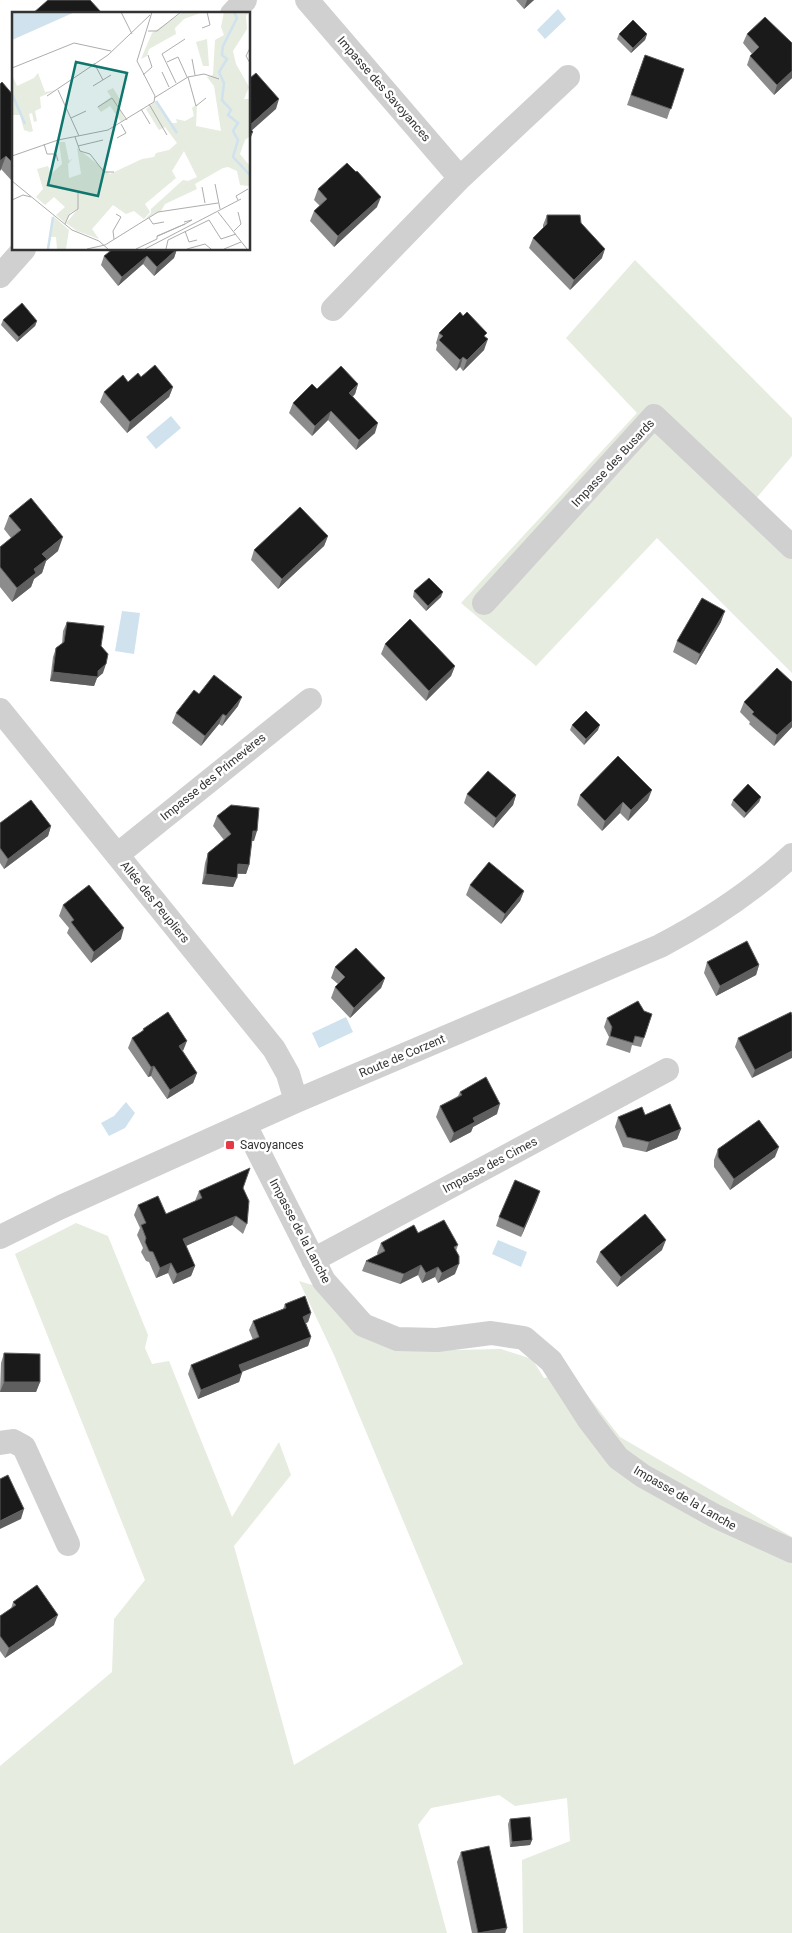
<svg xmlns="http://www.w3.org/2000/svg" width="792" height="1933" viewBox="0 0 792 1933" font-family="Roboto,sans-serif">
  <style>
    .green { fill: #e6ecdf }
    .water { fill: #cfe2ee }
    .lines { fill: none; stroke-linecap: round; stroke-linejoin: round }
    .minor { stroke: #d0d0d0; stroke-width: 24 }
    .wall { fill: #8c8c8c }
    .shaded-wall { fill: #5f5f5f }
    .building { fill: #1a1a1a; stroke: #5f5f5f }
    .poi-dot { fill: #e63946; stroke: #fff; stroke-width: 2 }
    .labels { text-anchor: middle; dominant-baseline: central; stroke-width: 5; stroke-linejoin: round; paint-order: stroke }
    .street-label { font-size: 12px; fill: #333; stroke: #fff }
    .poi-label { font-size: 12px; fill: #333; stroke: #fff; text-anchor: start }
    .inset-river { fill: none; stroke: #cfe2ee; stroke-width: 2.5 }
    .inset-road { fill: none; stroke: #adadad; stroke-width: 1 }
    .view { fill: #0f766e; fill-opacity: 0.15; stroke: #0f766e; stroke-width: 2.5 }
    .inset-edge { fill: none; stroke: #333; stroke-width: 2.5 }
  </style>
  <rect width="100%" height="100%" fill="#fff"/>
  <path class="green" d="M635 260 792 418V456L754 501 792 543V673L657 538 536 666 461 603 637 413 566 338Z
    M76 1223 108 1236 148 1335 145 1348 152 1364 169 1361 232 1517 279 1442 291 1475 234 1546 294 1765 463 1664 334 1355 299 1281 322 1288 411 1351 501 1349 532 1359 544 1378 570 1373 620 1437 792 1537V1933H523L522 1860 570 1841 567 1798 515 1806 499 1795 431 1808 418 1825 447 1933H0V1766L112 1672 114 1619 145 1580 15 1254Z"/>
  <path class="water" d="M558 9 566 19 545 39 537 30Z
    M171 416 181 428 156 449 146 437Z
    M122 611 140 613 134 654 115 651Z
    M346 1017 353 1032 319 1048 312 1033Z
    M126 1102 135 1113 125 1128 109 1136 101 1123 114 1116Z
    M498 1240 527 1252 521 1267 492 1254Z"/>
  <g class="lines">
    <path class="minor" d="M307 0 460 178
      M232 14 245 0
      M0 276 24 249
      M333 309 460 178 568 77
      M484 603 654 416 792 547
      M0 710 274 1049 288 1074 296 1101
      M117 855 310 700
      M245 1125 324 1281 363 1325 397 1339 437 1340 491 1333 524 1338 551 1361 589 1420 618 1458 643 1476 715 1516 792 1551
      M0 1237 61 1207 296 1101 660 946C708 921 753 891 792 855
      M313 1260 667 1070
      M0 1443 13 1441 24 1447 68 1544"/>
  </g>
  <path class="wall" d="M516 0H534L524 9Z
    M619 34H647L645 40 631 53 617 39Z
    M747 34 792 43V78L774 95 747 65 750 56 752 54 743 43Z
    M645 55 684 69 667 119 627 105Z
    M0 84 14 96V179L12 181 1 169 0 171Z
    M318 189 377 207 334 247 310 221 314 211 320 206 314 200Z
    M547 215 602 258 570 290 529 248 533 238 543 228V225Z
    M107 249H177L174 258 154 276 143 264 118 286 101 265 104 256 109 252Z
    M3 320 37 321 35 326 17 342 1 325Z
    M439 333 486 338 484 350 463 371 460 367 456 371 436 350 437 345 436 343Z
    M141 377 173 387 169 397 127 433 100 402 104 392Z
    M358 384 355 394 353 396 375 433 356 450 328 420 312 436 289 413 293 403 317 389Z
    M9 516 58 551 46 561 42 573 34 579 31 587 12 602 0 587V547L11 538 4 529Z
    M328 536 324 546 278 589 251 560 254 550Z
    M414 591 441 597 426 611 413 597Z
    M67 622 101 646 103 673 97 678 94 686 50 681 53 657 56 648 62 644 63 631Z
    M721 622 696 665 673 652 677 641Z
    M385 644 455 666 451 676 426 701 381 654Z
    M199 694 238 706 222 726 219 724 201 746 172 723 176 713Z
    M744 702 792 727 774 746 749 724 750 722 740 712Z
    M572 725 598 730 584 745 570 730Z
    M467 794 516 795 513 805 493 828 464 803Z
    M580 795 648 800 628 821 620 813 602 831 577 805Z
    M761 797 759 802 744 818 731 805 733 800Z
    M217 816 254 841H252L249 865 246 874H237L233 887 202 884 205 863 208 853 224 840 213 826Z
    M0 823 51 826 48 836 4 869 0 863Z
    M470 885 524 891 520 901 501 924 466 895Z
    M63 905 121 939 91 963 67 933 69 928 59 916Z
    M707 962 759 965 756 975 716 996 704 973Z
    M335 967 385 978 381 988 350 1018 331 998 335 987 338 984 331 978Z
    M792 1015 752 1078 735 1047 738 1038Z
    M607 1018 644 1038 641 1047 632 1045 630 1053 606 1045 609 1037 604 1027Z
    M143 1029 183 1051 197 1073 193 1083 167 1099 151 1076 148 1077 128 1048 132 1038 142 1032Z
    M460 1092 497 1114 473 1127 471 1132 450 1143 436 1117 440 1106 458 1096Z
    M645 1115 681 1129 677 1139 646 1152 623 1147 615 1127 618 1117Z
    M718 1149 775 1157 730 1190 714 1167V1160Z
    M243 1188 247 1224 243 1234 232 1225 186 1246 195 1266 191 1276 173 1284 168 1273 156 1278 149 1262 146 1261 141 1252 143 1248 137 1235 140 1228 134 1215 138 1205 166 1214 195 1201 199 1191Z
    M537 1200 521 1237 496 1226 499 1217Z
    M418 1233 458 1245 456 1251 455 1274 438 1283 435 1277 422 1283 418 1275 400 1284 362 1271 366 1261 378 1255 377 1253 381 1243Z
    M662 1250 617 1287 596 1262 600 1252Z
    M285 1304 311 1313 308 1322 306 1323 311 1337 308 1346 242 1372V1373L239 1382 198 1399 188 1374 191 1365 253 1340 249 1330 253 1321 283 1309Z
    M4 1353 40 1382 36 1392H0L1 1363Z
    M13 1602 54 1625 5 1658 0 1651V1616L11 1609Z
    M510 1819 532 1840 530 1845 510 1847 508 1824Z
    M461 1852 507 1928 505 1933H472L457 1862Z"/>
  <path class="shaded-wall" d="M527 0H534L524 9Z
    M647 34 645 40 631 53 633 48Z
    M792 71V78L774 95 777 85Z
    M279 99 276 109 249 133V126Z
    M253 132 249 142V135Z
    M6 156 1 169 0 171V161Z
    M381 197 377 207 334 247 338 236Z
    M177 249 174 258 154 276 157 267Z
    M605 249 602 258 570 290 574 280Z
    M147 256 143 264 118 286 122 277Z
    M37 321 35 326 17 342 19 337Z
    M488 339 484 350 463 371 467 360Z
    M463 357 460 367 456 371 460 360Z
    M358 384 355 394 346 403 349 393Z
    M173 387 169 397 127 433 130 422Z
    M331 411 328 420 312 436 315 426Z
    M378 423 375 433 356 450 359 440Z
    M328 536 324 546 278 589 282 579Z
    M63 537 58 551 46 561 42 573 34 579 31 587 12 602 17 588 34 569 42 554Z
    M443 592 441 597 426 611 428 606Z
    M725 611 721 622 696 665 700 654Z
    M106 664 103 673 97 678 94 686 50 681 53 672 98 671Z
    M455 666 451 676 426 701 429 691Z
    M242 697 238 706 222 726 226 716Z
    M223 714 219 724 201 746 205 736Z
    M792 721V727L774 746 777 735Z
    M600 725 598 730 584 745 586 739Z
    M652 790 648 800 628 821 631 810Z
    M516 795 513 805 493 828 496 818Z
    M761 797 759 802 744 818 746 813Z
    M623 802 620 813 602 831 605 821Z
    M51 826 48 836 4 869 8 859Z
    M253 831H257L254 841 249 840Z
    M238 864 249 865 246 874 234 873Z
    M206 874 237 878 233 887 202 884Z
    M524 891 520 901 501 924 505 914Z
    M124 928 121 939 91 963 94 952Z
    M759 965 756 975 716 996 720 986Z
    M385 978 381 988 350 1018 354 1008Z
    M187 1041 183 1051 179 1046Z
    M792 1051V1058L752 1078 755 1070Z
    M154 1066 151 1076 148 1077 151 1067Z
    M197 1073 193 1083 167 1099 170 1090Z
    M500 1104 497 1114 473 1127 471 1132 450 1143 454 1133 473 1118Z
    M681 1129 677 1139 646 1152 649 1142Z
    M779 1147 775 1157 730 1190 734 1179Z
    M540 1191 537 1200 521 1237 524 1228Z
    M236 1216 232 1225 179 1249 183 1239Z
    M666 1240 662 1250 617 1287 621 1277Z
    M171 1263 168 1273 156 1278 160 1268Z
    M459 1264 455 1274 438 1283 442 1273Z
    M421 1265 418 1275 400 1284 404 1274Z
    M195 1266 191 1276 173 1284 177 1274Z
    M438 1267 435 1277 422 1283 426 1273Z
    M311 1313 308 1322 300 1326 303 1317Z
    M311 1337 308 1346 236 1374 239 1365Z
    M242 1373 239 1382 198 1399 201 1390Z
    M4 1382H40L36 1392H0Z
    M24 1509 21 1519 0 1529V1521Z
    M58 1615 54 1625 5 1658 9 1648Z
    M532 1840 530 1845 510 1847 512 1842Z
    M507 1928 505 1933H480Z"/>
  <path class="building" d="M48 0H90L101 12 98 14H32Z
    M765 17 792 43V71L777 85 750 56 759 47 747 34Z
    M633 20 647 34 633 48 619 34Z
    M645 55 684 69 671 109 631 95Z
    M256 73 279 99 249 126V76L250 78Z
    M2 82 14 96V164L6 156 0 161V84Z
    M249 127 253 132 249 135Z
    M347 163 356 172 357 171 381 197 338 236 314 211 327 199 318 189Z
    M547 215H580L581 223 605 249 574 280 533 238 547 224Z
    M113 249H177L157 267 147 256 122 277 104 256Z
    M22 303 37 321 19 337 3 320Z
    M460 312 463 316 467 312 487 333 484 336 488 339 467 360 463 357 460 360 439 340 443 336 439 333Z
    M155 365 173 387 130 422 104 392 123 375 128 382 138 373 141 377Z
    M341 366 358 384 349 393 378 423 359 440 331 411 315 426 293 403 312 384 317 389Z
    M31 498 63 537 42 554 47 559 34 569 36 573 17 588 0 567V547L21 530 9 516Z
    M300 507 328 536 282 579 254 550Z
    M429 578 443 592 428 606 414 591Z
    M702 598 725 611 700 654 677 641Z
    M410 619 455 666 429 691 385 644Z
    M67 622 104 626 101 646 108 654 106 664 98 671V677L53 672 56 648 64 642Z
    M777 668 792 682V721L777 735 752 714 754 712 744 702Z
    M214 675 242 697 226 716 223 714 205 736 176 713 194 690 199 694Z
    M586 711 600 725 586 739 572 725Z
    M618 756 652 790 631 810 623 802 605 821 580 795Z
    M488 771 516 795 496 818 467 794Z
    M748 784 761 797 746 813 733 800Z
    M31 800 51 826 8 859 0 848V823Z
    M231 805 259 808 257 831H253L249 865 238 864 237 878 206 874 208 853 231 834 217 816Z
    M489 862 524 891 505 914 470 885Z
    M89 885 124 928 94 952 71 922 74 920 63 905Z
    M747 941 759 965 720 986 707 962Z
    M356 948 385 978 354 1008 335 987 345 977 335 967Z
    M638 1001 644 1011 652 1014 644 1038 635 1036 633 1043 610 1036 612 1027 607 1018Z
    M168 1012 187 1041 179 1046 197 1073 170 1090 154 1066 151 1067 132 1038 144 1030 143 1029Z
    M791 1012 792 1015V1051L755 1070 738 1038Z
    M486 1077 500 1104 473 1118 475 1122 454 1133 440 1106 462 1095 460 1092Z
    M670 1104 681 1129 649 1142 627 1137 618 1117 642 1107 645 1115Z
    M759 1120 779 1147 734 1179 718 1157V1149Z
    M250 1168 243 1188 249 1201 247 1224 236 1216 183 1239 195 1266 177 1274 171 1263 160 1268 153 1252 149 1251 145 1242 146 1238 141 1225 146 1223 138 1205 158 1196 166 1214 202 1198 199 1191Z
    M515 1180 540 1191 524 1228 499 1217Z
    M645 1214 666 1240 621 1277 600 1252Z
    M444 1220 458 1245 454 1247 459 1256V1264L442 1273 438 1267 426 1273 421 1265 404 1274 366 1261 385 1251 381 1243 414 1225 418 1233Z
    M305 1296 311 1313 303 1317 311 1337 239 1365 242 1373 201 1390 191 1365 259 1337 253 1321 286 1308 285 1304Z
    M4 1353 40 1354V1382H4Z
    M8 1475 24 1509 0 1521V1479Z
    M37 1585 58 1615 9 1648 0 1636V1616L16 1605 13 1602Z
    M530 1817 532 1840 512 1842 510 1819Z
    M489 1846 507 1928 478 1933 461 1852Z"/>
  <rect class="poi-dot" x="225" y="1140" width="10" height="10" rx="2.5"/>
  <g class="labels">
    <g class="street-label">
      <text transform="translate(384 89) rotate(49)">Impasse des Savoyances</text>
      <text transform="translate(613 463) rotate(-47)">Impasse des Busards</text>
      <text transform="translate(213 777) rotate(-39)">Impasse des Primevères</text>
      <text transform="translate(155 902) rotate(51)">Allée des Peupliers</text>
      <text transform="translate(402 1056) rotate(-23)">Route de Corzent</text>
      <text transform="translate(490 1165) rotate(-28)">Impasse des Cimes</text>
      <text transform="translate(300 1231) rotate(62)">Impasse de la Lanche</text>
      <text transform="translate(685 1498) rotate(30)">Impasse de la Lanche</text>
    </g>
    <g class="poi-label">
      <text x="240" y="1145">Savoyances</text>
    </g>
  </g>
  <g transform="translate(12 12)">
    <rect width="238" height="238" fill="#fff"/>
    <path d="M191 0 172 7 163 16 164 22 137 37 135 44 129 47 140 21 171 0ZM212 0H237L234 4 235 17 221 39 224 52 237 75 232 87H237V125L233 128 228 142 237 153V174L228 173 225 159 216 155 211 156 183 172 185 177 153 192 149 199 133 207 139 201V197L171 168 176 169 185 165 172 139 160 159 164 166 133 192 138 200 132 207 122 199 114 202 101 193 80 217 87 227 65 219 54 211 66 197 58 201 53 211 44 203 53 195 42 185 33 193 24 185 31 177 25 157 36 154 39 162 50 152 47 130H53L57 149 61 146 56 152 57 166 69 162 65 136 98 162 130 147 142 145 144 141 157 138 165 131 153 115 147 118 134 97 144 89 158 111H165L164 107 173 109 182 104 180 96 185 92 184 114 209 119 202 74 195 65 201 63 203 28 212 23 209 15ZM195 27 197 54H191L184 30ZM26 61 33 80 44 78 28 85 29 96 23 99 25 109 22 110 20 101 17 102 21 119 18 120 12 118 8 103H0V63L5 74 22 66ZM101 76 109 89 105 93 113 107 109 110 98 94 89 100 85 95 99 85 95 79ZM41 204 57 218 54 237H45L44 225H39L36 237Z" fill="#e6ecdf"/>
    <path d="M0 0H63L0 28Z" fill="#cfe2ee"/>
    <path class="inset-river" d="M222 0 225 6 211 34 210 43 215 47 207 60 212 71 210 88 219 98 216 103 226 111 221 119 226 128 221 145 238 163M0 82 13 112M144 89 165 121M36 237 41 205"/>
    <path class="inset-road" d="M109 0 120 22M190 16 198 13 195 0M136 19H145L169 0M238 36 234 44 238 51M180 47 183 63M155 50 166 45 175 65M82 51 91 68M0 56 62 31 99 39M150 60 157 75M131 63 140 55 136 43M176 65 184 94 194 86M164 71 150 42 173 27M81 74 99 63M46 78 67 124M35 84 96 43 138 3M142 86 176 65 192 62 207 67M137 92 155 123M86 95 100 86 115 108M129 97 138 112M59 106 74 99M63 125 68 139 78 142 92 160H102M105 126 114 121 109 112M32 132 35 142H44L46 149M66 134 91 128M0 144 46 128 96 118 142 90 143 84 125 49 140 0M0 169 60 218 87 229 96 237M203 172 208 197M190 175 193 191M0 188 11 183 19 185M226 188 224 184 236 177M206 200 235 237M137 206 141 212 152 210M172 210 180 208 173 212M53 212 57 203 66 197V181M173 219 177 230 185 228M222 219 229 212 226 200M145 224 173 212 146 224H145V227M102 227 101 219 109 205 104 202M75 237 93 233 146 200 206 191M124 237 145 227M133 237 229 187M154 237 156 228 197 208 209 227 224 222M175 237 193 232 199 237M212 237 229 230"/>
    <path class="view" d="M64 50 115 61 86 184 36 173Z"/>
    <rect width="238" height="238" class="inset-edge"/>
  </g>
</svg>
